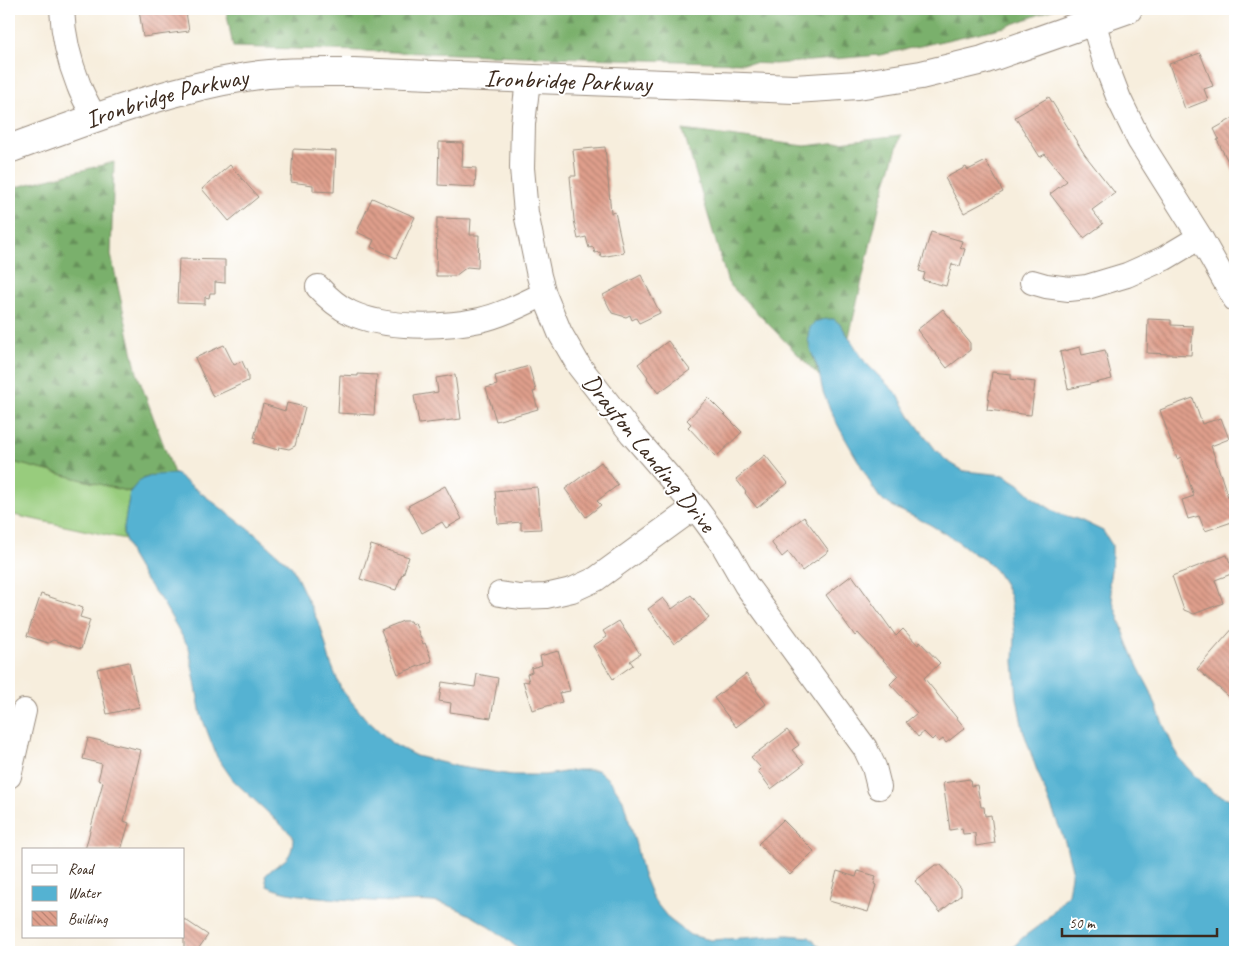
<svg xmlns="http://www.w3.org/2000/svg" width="1244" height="961" viewBox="0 0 1244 961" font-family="Caveat,sans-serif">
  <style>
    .grass { fill: #98cc7d; stroke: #6a7b4e }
    .forest { fill: url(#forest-firs); stroke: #5a6d45 }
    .water { fill: #54b2d2; stroke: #486e78 }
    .building { fill: url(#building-back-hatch) }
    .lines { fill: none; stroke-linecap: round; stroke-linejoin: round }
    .street-casing { stroke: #998c7e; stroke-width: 26 }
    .secondary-casing { stroke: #998c7e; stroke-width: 30 }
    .street { stroke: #fff; stroke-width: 24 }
    .secondary { stroke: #fff; stroke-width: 28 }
    .labels { text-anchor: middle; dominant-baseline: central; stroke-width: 4; stroke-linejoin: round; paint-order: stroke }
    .street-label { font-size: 25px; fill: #3b2a1e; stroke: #fff }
  </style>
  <defs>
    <pattern id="forest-firs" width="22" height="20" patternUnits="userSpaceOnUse" patternTransform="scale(1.25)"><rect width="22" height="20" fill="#7ab06c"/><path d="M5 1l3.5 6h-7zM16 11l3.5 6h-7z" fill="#658f58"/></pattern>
    <pattern id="building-back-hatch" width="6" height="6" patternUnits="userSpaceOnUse" patternTransform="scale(1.25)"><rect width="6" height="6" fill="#df9f8c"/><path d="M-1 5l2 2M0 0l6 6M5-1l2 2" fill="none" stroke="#b68272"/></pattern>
  </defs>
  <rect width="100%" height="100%" fill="#fff"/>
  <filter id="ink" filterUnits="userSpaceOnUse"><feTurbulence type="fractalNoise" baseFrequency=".02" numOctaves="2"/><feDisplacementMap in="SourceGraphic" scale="10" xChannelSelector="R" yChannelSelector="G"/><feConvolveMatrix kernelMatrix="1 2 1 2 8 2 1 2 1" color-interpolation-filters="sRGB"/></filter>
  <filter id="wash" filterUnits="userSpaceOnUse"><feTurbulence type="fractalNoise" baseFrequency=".0096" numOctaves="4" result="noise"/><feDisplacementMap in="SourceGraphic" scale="20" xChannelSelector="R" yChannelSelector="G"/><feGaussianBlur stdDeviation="1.12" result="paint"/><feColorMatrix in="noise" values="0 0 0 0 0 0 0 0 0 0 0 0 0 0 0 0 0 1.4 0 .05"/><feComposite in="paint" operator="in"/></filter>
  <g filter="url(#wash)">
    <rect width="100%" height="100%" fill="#f7eedd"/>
    <path class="grass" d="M9 461 130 492 123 533 125 539 9 514Z"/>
    <path class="forest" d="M226 9H1054L1005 27 880 55 775 64 233 47Z
      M683 130 805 146 901 135 881 199 849 337 841 325 808 337 812 353 820 377 728 283Z
      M114 162 111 255 137 373 175 476C151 475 146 473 130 492L9 461V189Z"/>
    <path class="water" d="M834 319 841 325 865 362 898 395 910 416 935 449 947 461 964 471 1004 475 1019 484 1035 499 1057 513 1080 520 1103 531 1112 545V563L1109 584 1114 605 1127 641 1138 667 1151 692 1161 719 1178 757 1195 776 1214 793 1235 801V952H1008L1022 938 1045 921 1068 894 1072 869 1065 842 1036 768 1023 730 1017 698 1014 661 1015 635 1010 596 1004 583 996 571 986 561 973 553 959 542 929 524 893 507 880 498 873 488C857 456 835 426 823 392 821 384 820 377 818 369 814 357 804 341 810 328 815 319 825 319 834 319Z
      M176 474 254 533 292 567 321 628 330 661 341 689 365 718 393 744 416 756 460 767 512 775H545L577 770H598L611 782 623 800 636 845 642 872 653 899 669 919 690 935 711 940 788 935 809 937 826 952H521C504 934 468 911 444 904 428 900 411 902 395 902 369 901 344 900 319 897 300 895 284 894 267 886L265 876C280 859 293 864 293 836L233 780 217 757 201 715 189 648 163 603 144 578 131 556 123 533 130 492 140 480 154 475Z"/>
    <g id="blocks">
      <path class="building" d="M139 9H179L180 13 186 12 189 31 143 37Z
        M1200 53 1213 86 1204 89 1208 100 1185 109 1169 64Z
        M1049 97 1085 155 1115 193 1092 210 1103 224 1084 238 1050 194 1067 181 1045 154 1040 157 1015 117Z
        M1235 117V175L1217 140 1219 139 1214 129Z
        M439 142 463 143 462 167 476 168 475 187 438 185Z
        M605 147 611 213 615 212 624 253 601 257 600 252 595 253 593 247 589 248 586 237 578 239 574 220 570 176H576L573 150Z
        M293 149 336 151 334 192 313 191V185L291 182Z
        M986 161 1003 192 964 213 945 178 966 167 968 170Z
        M230 165 258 197 229 221 202 189Z
        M372 198 415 217 396 258 371 247 374 240 357 232Z
        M437 218 471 219 470 235H479L478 268 467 267 455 276H436Z
        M931 232 962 241 960 247 965 249 960 266 952 264 946 286 923 280 925 273 919 271Z
        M179 259 225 260V283L215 282V293H210L209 298 205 297V304L177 303Z
        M641 275 660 313 639 323 636 318 632 320 630 315 626 317 612 313 603 295Z
        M943 309 970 343V350L947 368 917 330Z
        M1148 319 1171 320V325L1193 326 1191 355 1147 353Z
        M668 341 690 370 658 393 647 378 648 377 638 364Z
        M224 345 234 365 242 361 248 374V381L213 397 195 358Z
        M1080 347 1082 355 1105 350 1112 379 1068 389 1060 352Z
        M529 366 536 391 533 392 538 409 496 421 486 388 497 385 495 376Z
        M992 372 1011 374V379L1035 382 1031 415 987 410Z
        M358 374 377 375 374 415 338 413 340 375 358 376Z
        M455 375 461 419 419 424 414 396 438 392 436 378Z
        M708 398 742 432 716 457 688 427 691 424 687 420Z
        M1193 398 1202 424 1221 418 1229 439 1211 446 1228 497 1235 495V521L1205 531 1199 516 1188 519 1182 500 1194 496 1181 457 1177 459 1160 410Z
        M287 403 305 407 295 446 289 449 279 447 278 450 254 443 256 438H254L263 404 285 411Z
        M765 455 788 483 757 508 745 493 746 492 736 479Z
        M601 462 618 485 597 501 601 505 586 517 565 489Z
        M445 486 462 519 446 528 442 522 422 533 408 506Z
        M537 487 541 529 521 530V522L498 524 495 491Z
        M804 517 829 551 802 571 788 552 782 557 771 542Z
        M371 545 409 557 403 575 402 574 396 590 360 579Z
        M1227 555 1234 573 1215 580 1223 603 1194 614 1184 610 1172 576Z
        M852 575 896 636 903 629 918 645 920 642 940 663 924 678 965 728 946 743 943 739 939 742 935 737 932 740 924 732 918 737 906 722 917 713 890 684 898 676 858 633 855 636 826 595Z
        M41 594 83 608 80 617 90 620 81 649 53 640 48 643 27 636Z
        M691 595 709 618 674 644 648 609 663 598 672 609Z
        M403 621H410L411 624 415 623 423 644 425 643 432 661 398 674 381 630Z
        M619 621 640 654 630 661 633 665 613 679 593 646 607 637 603 631Z
        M1235 626V702L1197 669Z
        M558 651 570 691 559 693 562 702 532 710 523 681 529 682 527 674 532 672 531 668 542 665 540 656Z
        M129 662 139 707 107 714 97 669Z
        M477 674 498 678 491 718 450 712 451 703 439 701 442 682 475 687Z
        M746 674 757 689 756 690 766 704 736 727 714 698Z
        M787 730 799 745 792 750 804 764 771 789 758 771 761 768 751 757Z
        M88 738 141 750 124 821 129 823 121 850H85L103 782 98 780 102 764 83 759Z
        M970 779 971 786 977 785 981 807H984L985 816 991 815 995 843 976 846 975 833 963 834 962 828 950 830 943 783Z
        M783 820 814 851 790 875 758 844Z
        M935 865H941L961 888V895L940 912 915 881Z
        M837 871 856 877 858 871 876 876 874 884 876 885 868 912 829 901Z
        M184 919 208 935 196 952H184Z"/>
    </g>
  </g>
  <g filter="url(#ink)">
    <use href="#blocks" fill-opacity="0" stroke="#998c7e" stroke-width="1"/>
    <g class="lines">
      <defs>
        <path id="street" d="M62 9C63 35 69 61 79 86 83 97 89 107 95 118
          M1093 21 1106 65 1119 99 1139 140 1200 237 1235 299
          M528 80 523 124 522 168 526 213 539 276 544 294 560 333 579 366 632 434 695 507 723 545 746 585 865 748 874 767 879 787
          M1032 282 1046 286 1069 289 1087 287 1127 275 1165 258 1200 237
          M318 287C327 297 338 307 351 313 386 329 442 328 480 320 502 315 523 304 544 294
          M500 594 520 597 546 596 572 590 596 579 695 507
          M9 776 24 711"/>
        <g id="secondary">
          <path id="s1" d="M9 149C87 121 164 90 246 77 281 71 317 72 353 72L794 89 858 85 921 75 983 60 1128 9"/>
        </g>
      </defs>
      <use href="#street" class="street-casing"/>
      <use href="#secondary" class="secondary-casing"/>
      <use href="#street" class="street"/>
      <use href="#secondary" class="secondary"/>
    </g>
  </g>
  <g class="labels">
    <g class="street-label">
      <text transform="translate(568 81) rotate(2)">Ironbridge Parkway</text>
      <text stroke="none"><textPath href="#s1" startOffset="166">Ironbridge Parkway</textPath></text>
      <text transform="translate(649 453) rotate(51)">Drayton Landing Drive</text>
    </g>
  </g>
  <rect width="1244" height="961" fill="none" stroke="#fff" stroke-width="30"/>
  <rect x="22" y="848" width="162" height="90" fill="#ffffff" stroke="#b1aaa5"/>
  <rect x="32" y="865" width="25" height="8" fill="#ffffff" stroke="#b1aaa5"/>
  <text x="68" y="874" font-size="15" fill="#3b2a1e">Road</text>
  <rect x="32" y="886" width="25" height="15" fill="#54b2d2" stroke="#b1aaa5"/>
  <text x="68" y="898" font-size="15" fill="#3b2a1e">Water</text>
  <rect x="32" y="911" width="25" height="15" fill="url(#building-back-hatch)" stroke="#b1aaa5"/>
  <text x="68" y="924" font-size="15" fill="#3b2a1e">Building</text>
  <path d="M1062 928v8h155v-8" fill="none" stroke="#3b2a1e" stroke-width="2.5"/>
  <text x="1069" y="928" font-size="15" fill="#3b2a1e" stroke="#ffffff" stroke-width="4" paint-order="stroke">50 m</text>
</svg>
